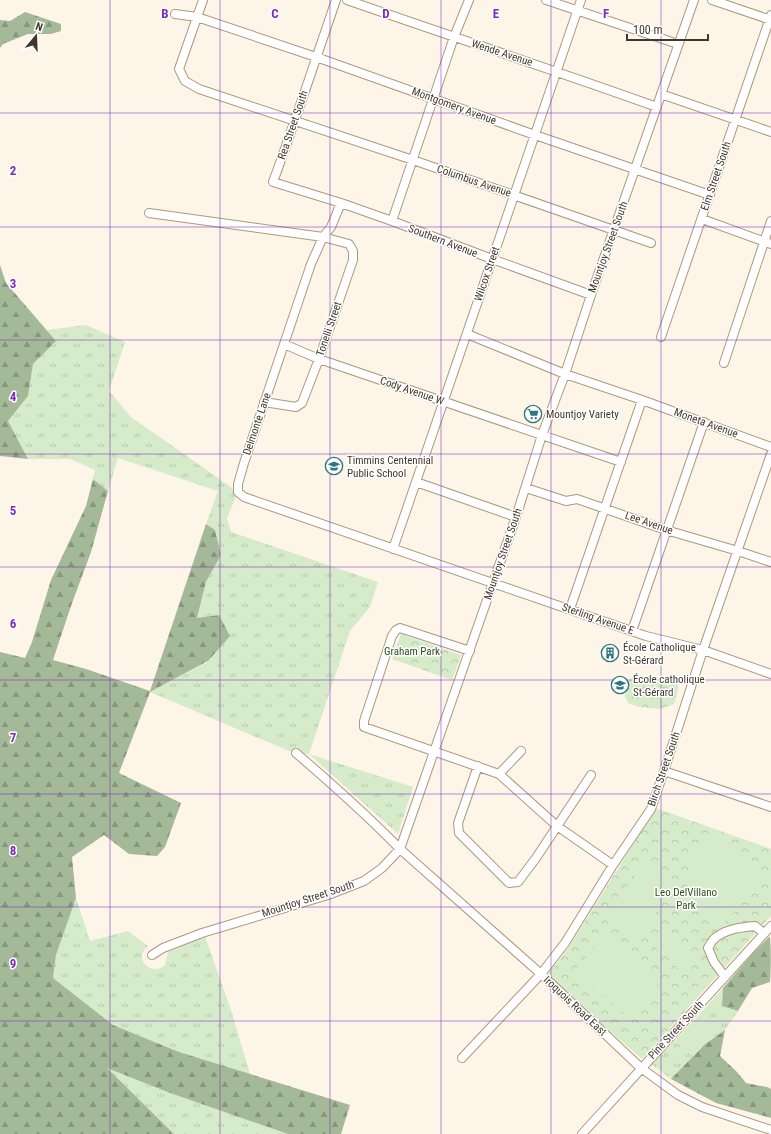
<svg xmlns="http://www.w3.org/2000/svg" width="771" height="1134" viewBox="0 0 771 1134" font-family="'Roboto Condensed',sans-serif">
  <style>
    .grass { fill: url(#grass-tufts) }
    .forest { fill: url(#forest-firs) }
    .park { fill: url(#park-crowns) }
    .pitch { fill: #d5ebc9 }
    .lines { fill: none; stroke-linecap: round; stroke-linejoin: round }
    .minor-casing { stroke: #ad987d; stroke-width: 10 }
    .minor { stroke: #fff; stroke-width: 8 }
    .grid { fill: none; stroke: #7b2cbf; stroke-width: 1; stroke-opacity: 0.55 }
    .labels { text-anchor: middle; dominant-baseline: central; stroke-width: 3; stroke-linejoin: round; paint-order: stroke }
    .street-label { font-size: 11px; fill: #41382d; stroke: #fff }
    .poi-label { font-size: 11px; fill: #41382d; stroke: #fff; text-anchor: start }
    .park-label { font-size: 11px; fill: #314e1e; stroke: #fff }
    .grid-label { font-size: 13px; text-anchor: middle; font-weight: bold; fill: #7b2cbf; stroke: #fff; stroke-width: 3; stroke-linejoin: round; paint-order: stroke }
  </style>
  <defs>
    <pattern id="grass-tufts" width="24" height="20" patternUnits="userSpaceOnUse"><rect width="24" height="20" fill="#d5ebc9"/><path d="M3 7l-1-3M5 7V3M7 7l1-3M15 17l-1-3M17 17v-4M19 17l1-3" fill="none" stroke="#b8caad"/></pattern>
    <pattern id="forest-firs" width="22" height="20" patternUnits="userSpaceOnUse"><rect width="22" height="20" fill="#a4b998"/><path d="M5 1l3.5 6h-7zM16 11l3.5 6h-7z" fill="#87977c"/></pattern>
    <pattern id="park-crowns" width="20" height="18" patternUnits="userSpaceOnUse"><rect width="20" height="18" fill="#d5ebc9"/><path d="M2 6a3 3 0 1 1 6 0M12 15a3 3 0 1 1 6 0" fill="none" stroke="#b8caad"/></pattern>
  </defs>
  <rect width="100%" height="100%" fill="#fef5e9"/>
  <path class="grass" d="M86 325 125 342 109 391 131 417 231 487 236 496 227 519 231 532 378 582 370 607 350 631 309 754 413 787 398 834 309 754 289 751 150 692 208 662 197 619 206 582 221 555 215 530 206 524 218 491 118 458 108 491 93 479 95 470 70 459H28L8 421 28 396 33 364 56 341 47 330Z
    M76 898 90 941 128 931 148 946C145 949 142 952 142 957 142 965 150 970 157 969 160 969 163 966 165 965L168 952 205 936 232 1013 250 1074 179 1052 113 1025 53 978 56 955Z
    M723 988 722 1006 738 1011 725 1030 715 1037 713 1022 704 1024 695 1019Z
    M675 1040 693 1056 671 1079 651 1064Z
    M105 1067 170 1093 288 1134H174Z"/>
  <path class="forest" d="M25 12 61 24V31L51 34H28L3 44 0 48V20L10 21Z
    M0 265 6 283 56 341 33 364 28 396 8 421 28 459 0 456Z
    M93 479 108 491 91 552 71 606 53 660 86 669 150 691 206 524 215 530 221 555 206 582 197 618 219 615 230 636 208 661 150 692 119 773 181 803 165 847 157 856 129 854 104 835 72 857 76 898 56 955 53 978 113 1025 179 1052 350 1105 341 1134H288L170 1093 107 1068 174 1134H0V652L25 658 32 642 51 580 86 506Z
    M770 936C771 950 771 968 770 982L752 988 738 1011 722 1006 723 988 753 953Z
    M725 1030 720 1056 737 1072 746 1083 767 1087 771 1089V1118L716 1103 671 1079 705 1044Z"/>
  <path class="park" d="M401 634 461 655 452 680 392 659Z
    M661 677 672 678 678 680V690L674 704 661 709 639 707 628 703 625 696 628 680 647 682Z
    M656 808 771 849V916L642 1059 546 976 567 950Z"/>
  <path class="pitch" d="M714 830 765 877 719 929C712 923 704 917 699 910 678 881 690 852 714 830Z
    M643 864 674 888 635 941 604 919Z
    M668 932 676 939 662 954 655 947Z
    M604 936 660 981 629 1017 574 971Z
    M677 940 684 946 671 961 664 955Z
    M685 947 692 954 679 969 672 962Z
    M695 1019 704 1024 713 1021 715 1037 705 1044 693 1056 675 1040Z"/>
  <g class="lines">
    <defs>
      <path id="minor" d="M203 0 179 69 185 81 199 89 413 160 651 243
        M336 0C315 61 295 122 273 182L341 203 392 221 492 259 591 295
        M347 0C450 36 554 70 657 107
        M546 0 678 44
        M712 0 771 20
        M175 14 197 17 316 57 535 135 710 195
        M661 94 771 132
        M341 203 331 227 323 237 311 264 244 463 238 484V492L244 497 646 636 703 650 771 674
        M149 213 323 237 349 244 353 251V260L319 359 302 403 296 407 264 402
        M702 219 771 244
        M392 221 454 37 469 0
        M467 334 565 374 642 400 771 447
        M661 337 771 15
        M284 344 319 359 621 462
        M724 363 771 221
        M416 482 516 517
        M526 488 566 501 577 499 666 530 738 551 771 562
        M393 549 581 0
        M570 609 642 400
        M632 631 704 422
        M470 651 400 628 396 630 392 636 364 721V727L499 774 557 826 613 865
        M296 753C332 784 367 815 400 849L541 974 641 1068 678 1095 702 1107 771 1130
        M478 766 458 823 459 833 509 883 518 882 536 858 591 775
        M664 771 771 807
        M499 774 521 751
        M152 955 163 948 202 933 328 895 364 881 382 868 400 849 516 517 542 435 565 374 591 295 694 0
        M725 977 714 962 708 948C710 945 711 942 713 940 723 929 742 927 755 926L764 933
        M462 1058 541 974 565 943 613 865 651 809 664 771 703 650 771 454
        M582 1134 771 926"/>
    </defs>
    <use href="#minor" class="minor-casing"/>
    <use href="#minor" class="minor"/>
  </g>
  <path class="grid" d="M110 0V1134M220 0V1134M330 0V1134M441 0V1134M551 0V1134M661 0V1134M0 113H771M0 227H771M0 340H771M0 454H771M0 567H771M0 680H771M0 794H771M0 907H771M0 1021H771"/>
  <defs>
    <symbol id="supermarket-ring" viewBox="-11 -11 22 22"><circle r="9.5" fill="#fff" stroke="#2f7780" stroke-width="1.5"/><path d="M-6-5.5h2.5l.6 2H6L4.5 2H-2.5L-4.4-4H-6ZM-1.5 3.2a1.3 1.3 0 1 0 .1 0ZM3 3.2a1.3 1.3 0 1 0 .1 0Z" fill="#2f7780"/></symbol>
    <symbol id="school-ring" viewBox="-11 -11 22 22"><circle r="9.5" fill="#fff" stroke="#2f7780" stroke-width="1.5"/><path d="M0-5L7-2L0 1L-7-2ZM-4 1L0 2.5L4 1V4Q0 6-4 4Z" fill="#2f7780"/></symbol>
    <symbol id="building-ring" viewBox="-11 -11 22 22"><circle r="9.5" fill="#fff" stroke="#2f7780" stroke-width="1.5"/><path d="M-4-6H4V6H1V3H-1V6H-4ZM-2.5-4.3h1.7v1.8h-1.7ZM.8-4.3h1.7v1.8H.8ZM-2.5-1h1.7V.8h-1.7ZM.8-1h1.7V.8H.8Z" fill="#2f7780"/></symbol>
  </defs>
  <g fill-rule="evenodd">
    <use href="#supermarket-ring" x="523" y="404" width="20" height="20"/>
    <use href="#school-ring" x="324" y="456" width="20" height="20"/>
    <use href="#building-ring" x="600" y="643" width="20" height="20"/>
    <use href="#school-ring" x="610" y="675" width="20" height="20"/>
  </g>
  <g class="labels">
    <g class="street-label">
      <text transform="translate(502 53) rotate(18)">Wende Avenue</text>
      <text transform="translate(454 106) rotate(20)">Montgomery Avenue</text>
      <text transform="translate(293 125) rotate(-71)">Rea Street South</text>
      <text transform="translate(716 176) rotate(-71)">Elm Street South</text>
      <text transform="translate(474 181) rotate(19)">Columbus Avenue</text>
      <text transform="translate(443 241) rotate(21)">Southern Avenue</text>
      <text transform="translate(608 247) rotate(-70)">Mountjoy Street South</text>
      <text transform="translate(487 274) rotate(-71)">Wilcox Street</text>
      <text transform="translate(329 329) rotate(-71)">Tonelli Street</text>
      <text transform="translate(412 391) rotate(19)">Cody Avenue W</text>
      <text transform="translate(706 423) rotate(20)">Moneta Avenue</text>
      <text transform="translate(257 424) rotate(-71)">Delmonte Lane</text>
      <text transform="translate(649 523) rotate(19)">Lee Avenue</text>
      <text transform="translate(503 554) rotate(-71)">Mountjoy Street South</text>
      <text transform="translate(598 619) rotate(19)">Sterling Avenue E</text>
      <text transform="translate(664 769) rotate(-71)">Birch Street South</text>
      <text transform="translate(308 899) rotate(-18)">Mountjoy Street South</text>
      <text transform="translate(575 1006) rotate(43)">Iroquois Road East</text>
      <text transform="translate(676 1030) rotate(-47)">Pine Street South</text>
    </g>
    <g class="poi-label">
      <text x="546" y="414">Mountjoy Variety</text>
      <text x="347" y="460">Timmins Centennial<tspan x="347" dy="13">Public School</tspan></text>
      <text x="623" y="647">École Catholique<tspan x="623" dy="13">St-Gérard</tspan></text>
      <text x="633" y="679">École catholique<tspan x="633" dy="13">St-Gérard</tspan></text>
    </g>
    <g class="park-label">
      <text x="412" y="651">Graham Park</text>
      <text x="686" y="892">Leo DelVillano<tspan x="686" dy="13">Park</tspan></text>
    </g>
  </g>
  <g class="grid-label">
    <text x="165" y="18">B</text>
    <text x="275" y="18">C</text>
    <text x="386" y="18">D</text>
    <text x="496" y="18">E</text>
    <text x="606" y="18">F</text>
    <text x="13" y="175">2</text>
    <text x="13" y="288">3</text>
    <text x="13" y="401">4</text>
    <text x="13" y="515">5</text>
    <text x="13" y="628">6</text>
    <text x="13" y="742">7</text>
    <text x="13" y="855">8</text>
    <text x="13" y="968">9</text>
  </g>
  <g transform="translate(36 36) rotate(19)" stroke="#ffffff" stroke-width="3" paint-order="stroke">
  <path d="M0-3L7 15L0 10L-7 15Z" fill="#41382d"/>
  <text y="-6" font-size="11" font-weight="bold" text-anchor="middle" fill="#41382d">N</text>
  </g>
  <path d="M627 34v6h81v-6" fill="none" stroke="#41382d" stroke-width="2"/>
  <text x="633" y="34" font-size="12" fill="#41382d" stroke="#ffffff" stroke-width="3" paint-order="stroke">100 m</text>
</svg>
